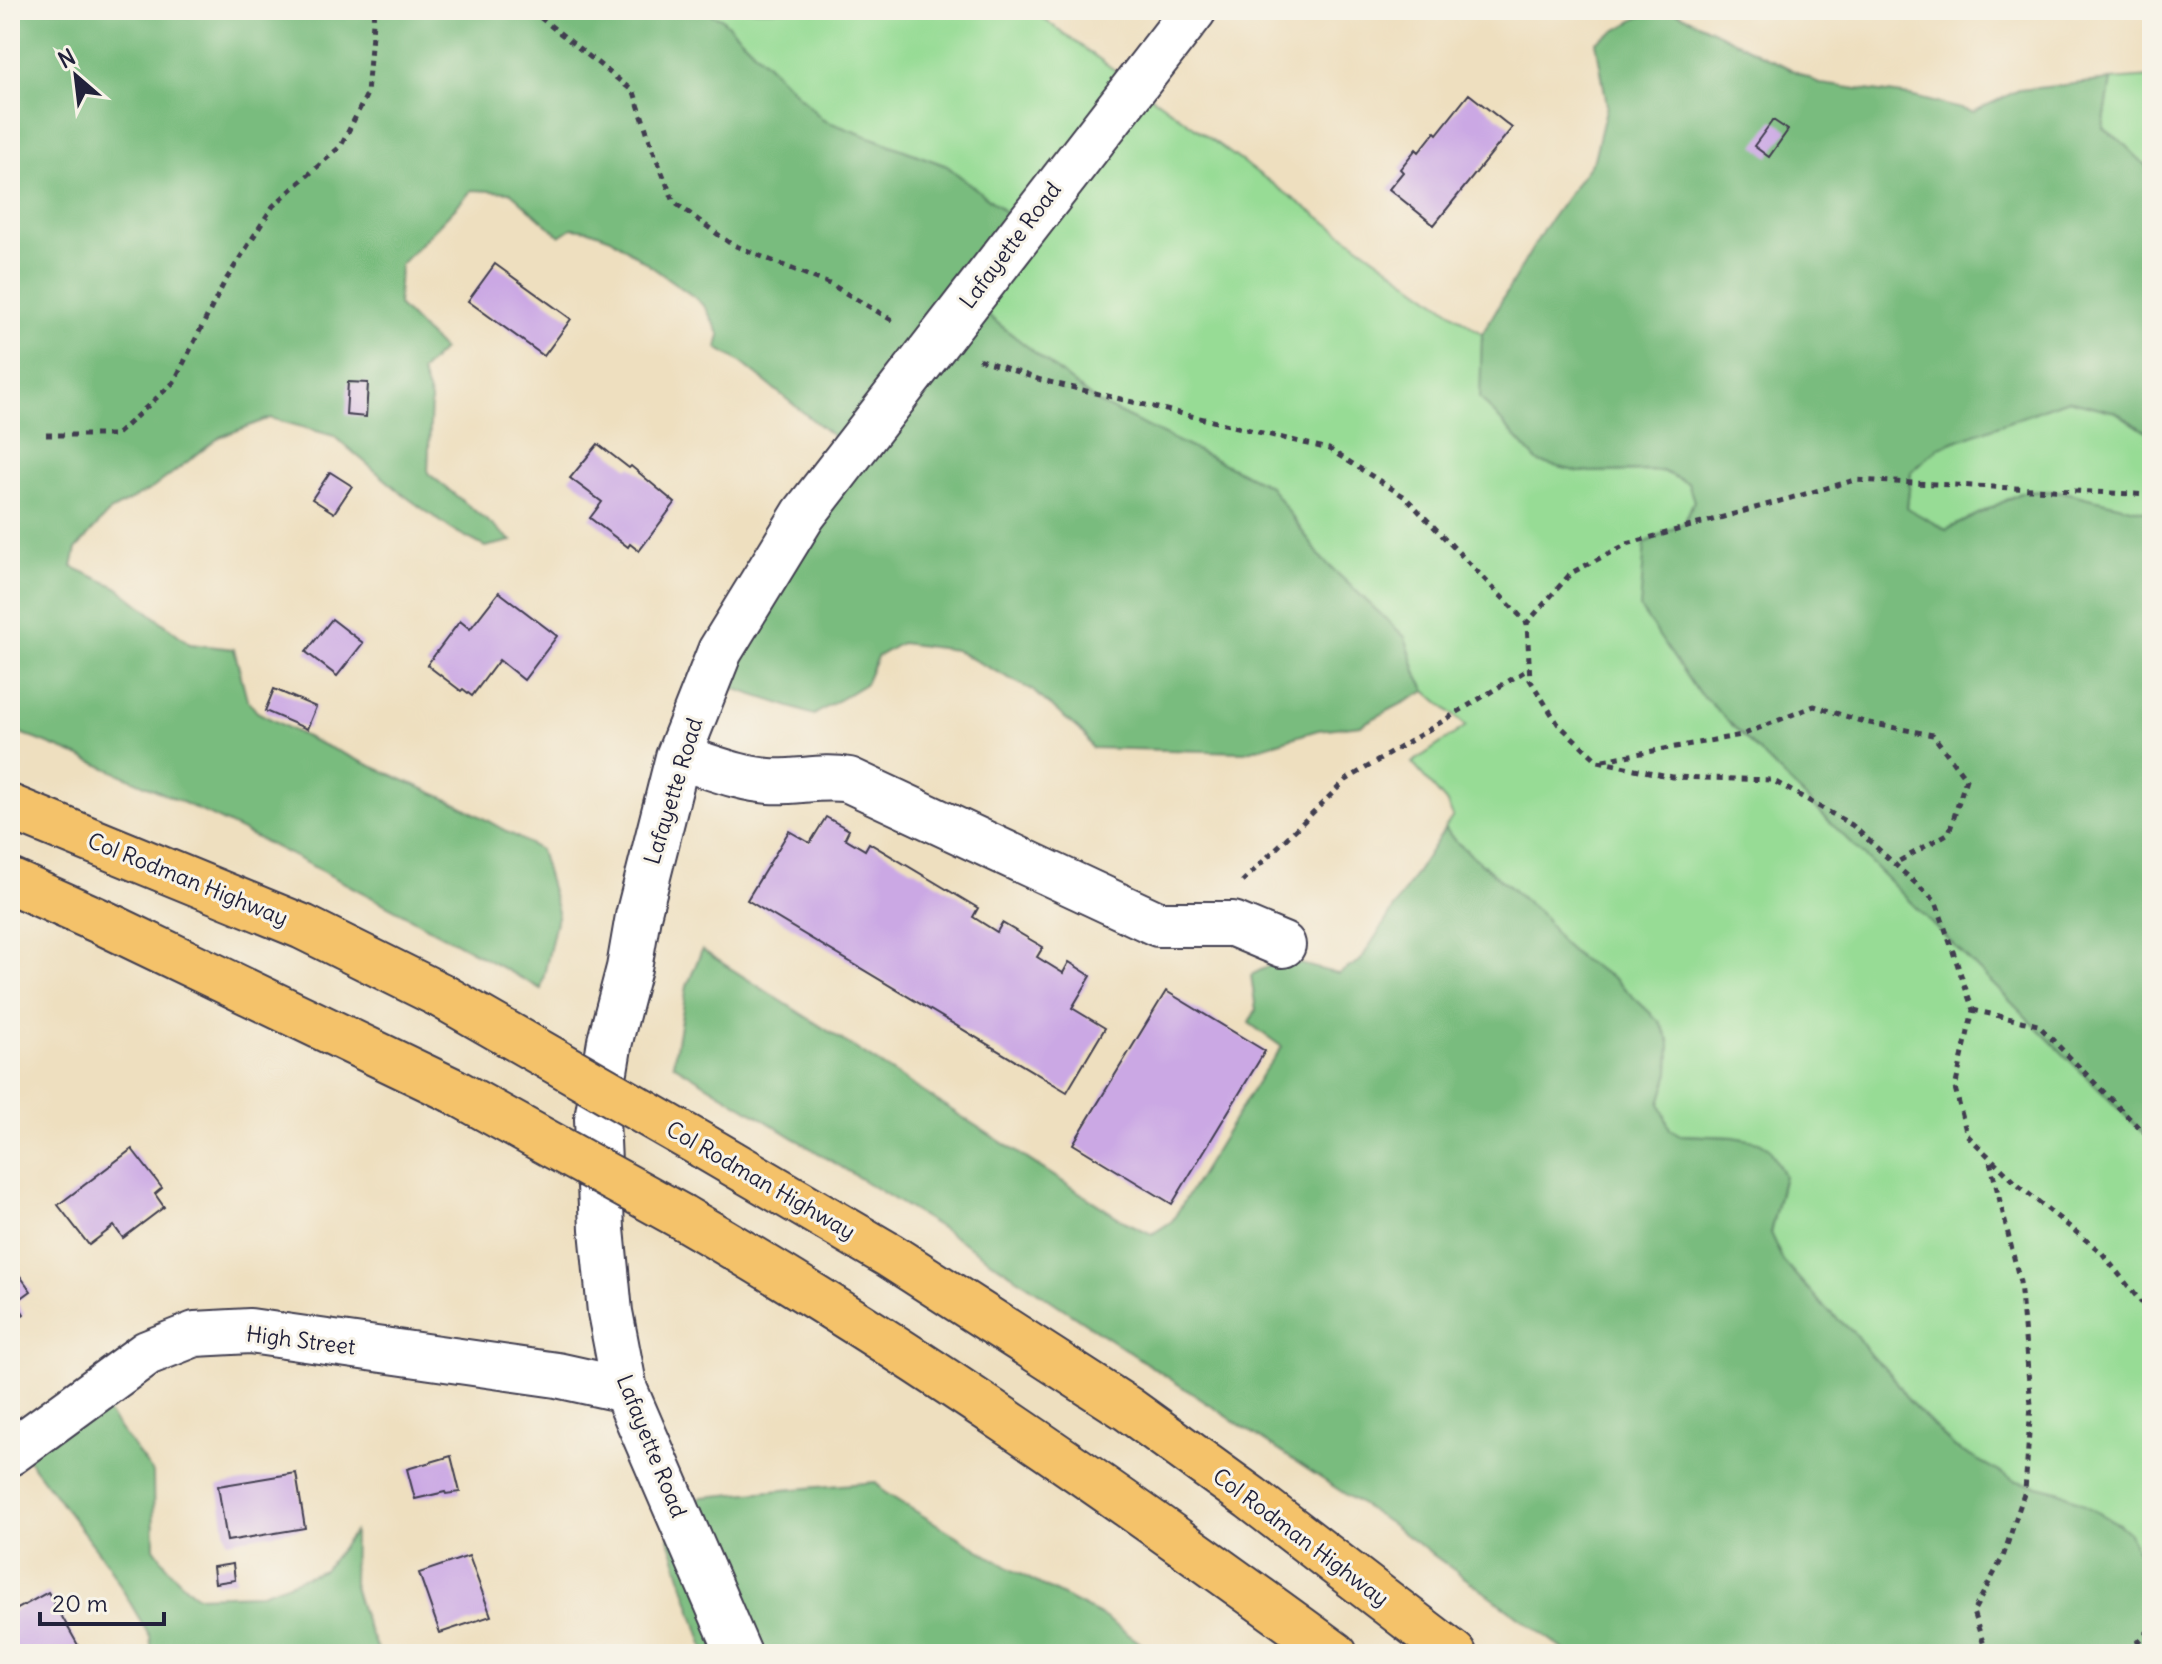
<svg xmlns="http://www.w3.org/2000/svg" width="2162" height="1664" viewBox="0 0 2162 1664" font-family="Delius,sans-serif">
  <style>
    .green { fill: #97dc95; stroke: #5c7f68; stroke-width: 2 }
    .forest { fill: #79bc7e; stroke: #4e6f5c; stroke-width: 2 }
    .building { fill: #cba8e4 }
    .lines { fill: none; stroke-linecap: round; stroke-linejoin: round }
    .minor-casing { stroke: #413e4f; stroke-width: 48 }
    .highway-casing { stroke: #413e4f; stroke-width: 48 }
    .path { stroke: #413e4f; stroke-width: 5; stroke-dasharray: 6 6; stroke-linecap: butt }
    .minor { stroke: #fff; stroke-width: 44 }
    .highway { stroke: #f4c26a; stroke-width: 44 }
    .highway-bridge-casing { stroke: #413e4f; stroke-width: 48; stroke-linecap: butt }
    .highway-bridge { stroke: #f4c26a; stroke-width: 44 }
    .labels { text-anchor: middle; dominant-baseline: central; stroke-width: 6; stroke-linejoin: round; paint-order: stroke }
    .street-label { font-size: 22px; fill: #22223b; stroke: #f7f3e8 }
  </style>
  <rect width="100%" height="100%" fill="#f7f3e8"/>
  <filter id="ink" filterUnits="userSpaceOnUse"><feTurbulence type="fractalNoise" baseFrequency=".0125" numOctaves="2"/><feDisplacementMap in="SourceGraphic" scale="16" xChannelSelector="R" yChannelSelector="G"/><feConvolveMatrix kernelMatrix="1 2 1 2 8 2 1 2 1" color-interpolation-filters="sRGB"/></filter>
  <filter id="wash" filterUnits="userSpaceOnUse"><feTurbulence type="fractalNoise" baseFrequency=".006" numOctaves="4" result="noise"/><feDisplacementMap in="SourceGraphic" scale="32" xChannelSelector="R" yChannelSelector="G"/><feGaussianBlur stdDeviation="1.8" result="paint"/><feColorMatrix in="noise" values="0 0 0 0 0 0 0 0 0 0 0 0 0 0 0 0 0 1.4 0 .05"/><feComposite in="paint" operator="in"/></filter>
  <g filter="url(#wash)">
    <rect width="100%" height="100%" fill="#eedfbf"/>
    <path class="green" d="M700 10H1031L1482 334 1481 398 1579 472 1662 471 1688 483 1694 501 1684 523 1687 675 1693 686 2152 1142V1573L2061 1492 2014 1481 1955 1448 1908 1400 1889 1372 1871 1356 1855 1334 1824 1307 1783 1261 1770 1234 1784 1176 1734 1137 1680 1135 1669 1129 1660 1103 1669 1072 1670 1042 1660 1022 1613 978 1579 958 1561 942 1544 917 1454 840 1445 828 1453 816 1446 802 1412 763 1466 726 1426 691 1418 677 1405 637 1322 559 1270 486 1098 403 976 306 947 166 823 120 721 18Z
      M2152 77V172L2121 141 2103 128 2111 80Z
      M2068 400 2116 412 2152 436V513L2059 491 2023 492 1946 530 1907 509 1911 472 1939 447Z"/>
    <path class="forest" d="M10 10H700L721 18 823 120 947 166 1018 222 976 306 1098 403 1270 486 1322 559 1405 637 1418 677 1426 691 1361 725 1318 730 1245 752 1092 748 1085 735 1032 690 955 650 901 643 877 657 865 684 814 715 708 680 845 446 742 363 717 348 720 335 706 308 694 297 611 238 589 230 572 228 560 236 510 192 472 190 400 265 398 305 443 350 421 372 431 400 428 473 512 541 485 547 451 529 405 496 334 436 270 418 220 437 153 488 110 511 76 549 72 567 117 587 190 644 234 649 247 699 257 712 312 740 456 803 540 850 558 912 541 989C368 894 195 799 10 729Z
      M1652 10H1672L1821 84 1910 96 1973 112 2019 90 2111 80 2103 128 2121 141 2152 172V436L2116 412 2068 400 1939 447 1911 472 1907 508 1946 530 2023 492 2059 491 2152 513V1142L1693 686 1640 608 1645 543 1684 523 1694 501 1688 483 1662 471 1579 472 1538 462 1480 398 1482 334 1545 227 1594 159 1607 105 1596 42Z
      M1445 828 1454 840 1544 917 1561 942 1579 958 1613 978 1660 1022 1670 1042 1669 1072 1660 1103 1670 1129 1680 1135 1734 1137 1759 1142 1769 1148 1784 1175 1770 1233 1783 1261 1824 1307 1855 1334 1871 1356 1889 1372 1908 1400 1955 1448 2014 1480 2061 1492 2119 1524 2128 1532 2147 1569 2152 1573V1654H1570L1389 1523 941 1228 673 1064 687 986 702 950 1124 1221 1152 1234 1172 1221 1262 1074 1282 1047 1249 1023 1256 1010 1251 975 1282 959 1338 974 1360 961Z
      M98 1400 153 1473 154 1548 173 1574 196 1596 259 1594 324 1570 354 1532 353 1583 362 1613 379 1654H152L150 1637 107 1563 22 1452Z
      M876 1482 884 1492 1014 1571 1104 1617 1156 1654H706L669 1539 674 1517 702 1497Z"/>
    <g id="blocks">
      <path class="building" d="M1469 94 1512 128 1434 225 1389 189 1403 172 1400 169 1416 149 1419 152 1435 132 1437 134Z
        M1773 120 1788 130 1769 157 1754 146Z
        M495 264 571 319 544 356 468 301Z
        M348 382 368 383 366 417 346 415Z
        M598 444 629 468 631 466 675 503 639 551 630 544 628 547 590 518 602 502 570 478Z
        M330 472 352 486 334 513 312 499Z
        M499 592 557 636 524 680 499 660 472 696 463 689 461 691 427 665 460 621 470 629Z
        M332 619 363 643 337 676 306 652Z
        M274 689 316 707 307 729 265 711Z
        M826 817 849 830 845 838 865 850 869 843 978 908 973 917 997 932 1002 923 1043 947 1037 957 1063 973 1069 962 1091 976 1072 1008 1105 1028 1067 1092 747 900 789 831 810 843Z
        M1166 991 1265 1051 1172 1204 1073 1144Z
        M132 1149 162 1188 155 1194 164 1207 123 1238 114 1226 89 1245 58 1205Z
        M10 1262 31 1291 16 1302 24 1314 10 1325Z
        M451 1456 460 1492 446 1494 445 1492 415 1499 407 1469Z
        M296 1473 305 1528 227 1541 218 1486Z
        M469 1556 491 1616 440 1633 419 1573Z
        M233 1564 235 1580 215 1583 213 1567Z
        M48 1592 83 1654H10V1613Z"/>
    </g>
  </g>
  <g filter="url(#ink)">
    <use href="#blocks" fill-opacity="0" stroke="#413e4f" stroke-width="2"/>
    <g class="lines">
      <defs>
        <path id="minor" d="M678 757C707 765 739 779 769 781 796 783 822 775 849 780L1158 924H1233L1283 945
          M10 1453 147 1353 195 1334 250 1331 557 1375 625 1390
          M739 1654 625 1390 610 1312 602 1229 597 1119 610 1041 629 968 638 916 678 757 720 651 804 514 1194 10"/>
        <path id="highway" d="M10 807 303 927 440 995
          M10 881 104 923 452 1090
          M703 1146 889 1255 1128 1409 1251 1498 1454 1654
          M682 1217C909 1348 1123 1499 1335 1654"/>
      </defs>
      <use href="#minor" class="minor-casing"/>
      <use href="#highway" class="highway-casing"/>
      <path class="path" d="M531 10 634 92 653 150 674 202 731 244 832 285 897 323
        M979 359 1041 380 1329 449 1405 497 1527 623
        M46 435H116L174 382 224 283 273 206 341 146 367 94 374 10
        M2152 495 1855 480 1627 544 1571 573 1527 623 1530 680 1558 724 1598 761 1672 777 1772 780 1852 825 1936 902 1973 1010 1955 1088 1967 1135 2019 1186 2102 1253 2152 1316
        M1603 760 1742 735 1814 706 1864 722 1933 735 1966 779 1949 833 1894 864
        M1242 882 1346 780 1530 668
        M1973 1010 2038 1025 2141 1130 2152 1135
        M1987 1654 1973 1612 2003 1557 2025 1491 2031 1405 2020 1282 1989 1157
        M2134 1654 2135 1644 2152 1628"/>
      <use href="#minor" class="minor"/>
      <use href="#highway" class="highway"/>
      <defs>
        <path id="highway-bridge" d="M440 995 703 1146
          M452 1090 682 1217"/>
      </defs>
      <use href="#highway-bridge" class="highway-bridge-casing"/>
      <use href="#highway-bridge" class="highway-bridge"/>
    </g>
  </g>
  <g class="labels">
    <g class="street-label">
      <text transform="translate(1010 245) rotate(-53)">Lafayette Road</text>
      <text transform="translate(673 791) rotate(-73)">Lafayette Road</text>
      <text transform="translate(188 879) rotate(22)">Col Rodman Highway</text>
      <text transform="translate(761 1180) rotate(30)">Col Rodman Highway</text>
      <text transform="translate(301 1340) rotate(7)">High Street</text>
      <text transform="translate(652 1446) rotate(68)">Lafayette Road</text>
      <text transform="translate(1301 1537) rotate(37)">Col Rodman Highway</text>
    </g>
  </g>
  <rect width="2162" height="1664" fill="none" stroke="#f7f3e8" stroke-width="40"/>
  <g transform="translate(76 76) rotate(332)" stroke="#f7f3e8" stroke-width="6" paint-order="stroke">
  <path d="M0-6L14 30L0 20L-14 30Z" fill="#22223b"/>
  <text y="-12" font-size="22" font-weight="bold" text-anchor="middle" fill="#22223b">N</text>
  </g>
  <path d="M40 1612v12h124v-12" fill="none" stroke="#22223b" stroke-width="4"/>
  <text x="52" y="1612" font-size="24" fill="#22223b" stroke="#f7f3e8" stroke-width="6" paint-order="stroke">20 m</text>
</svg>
